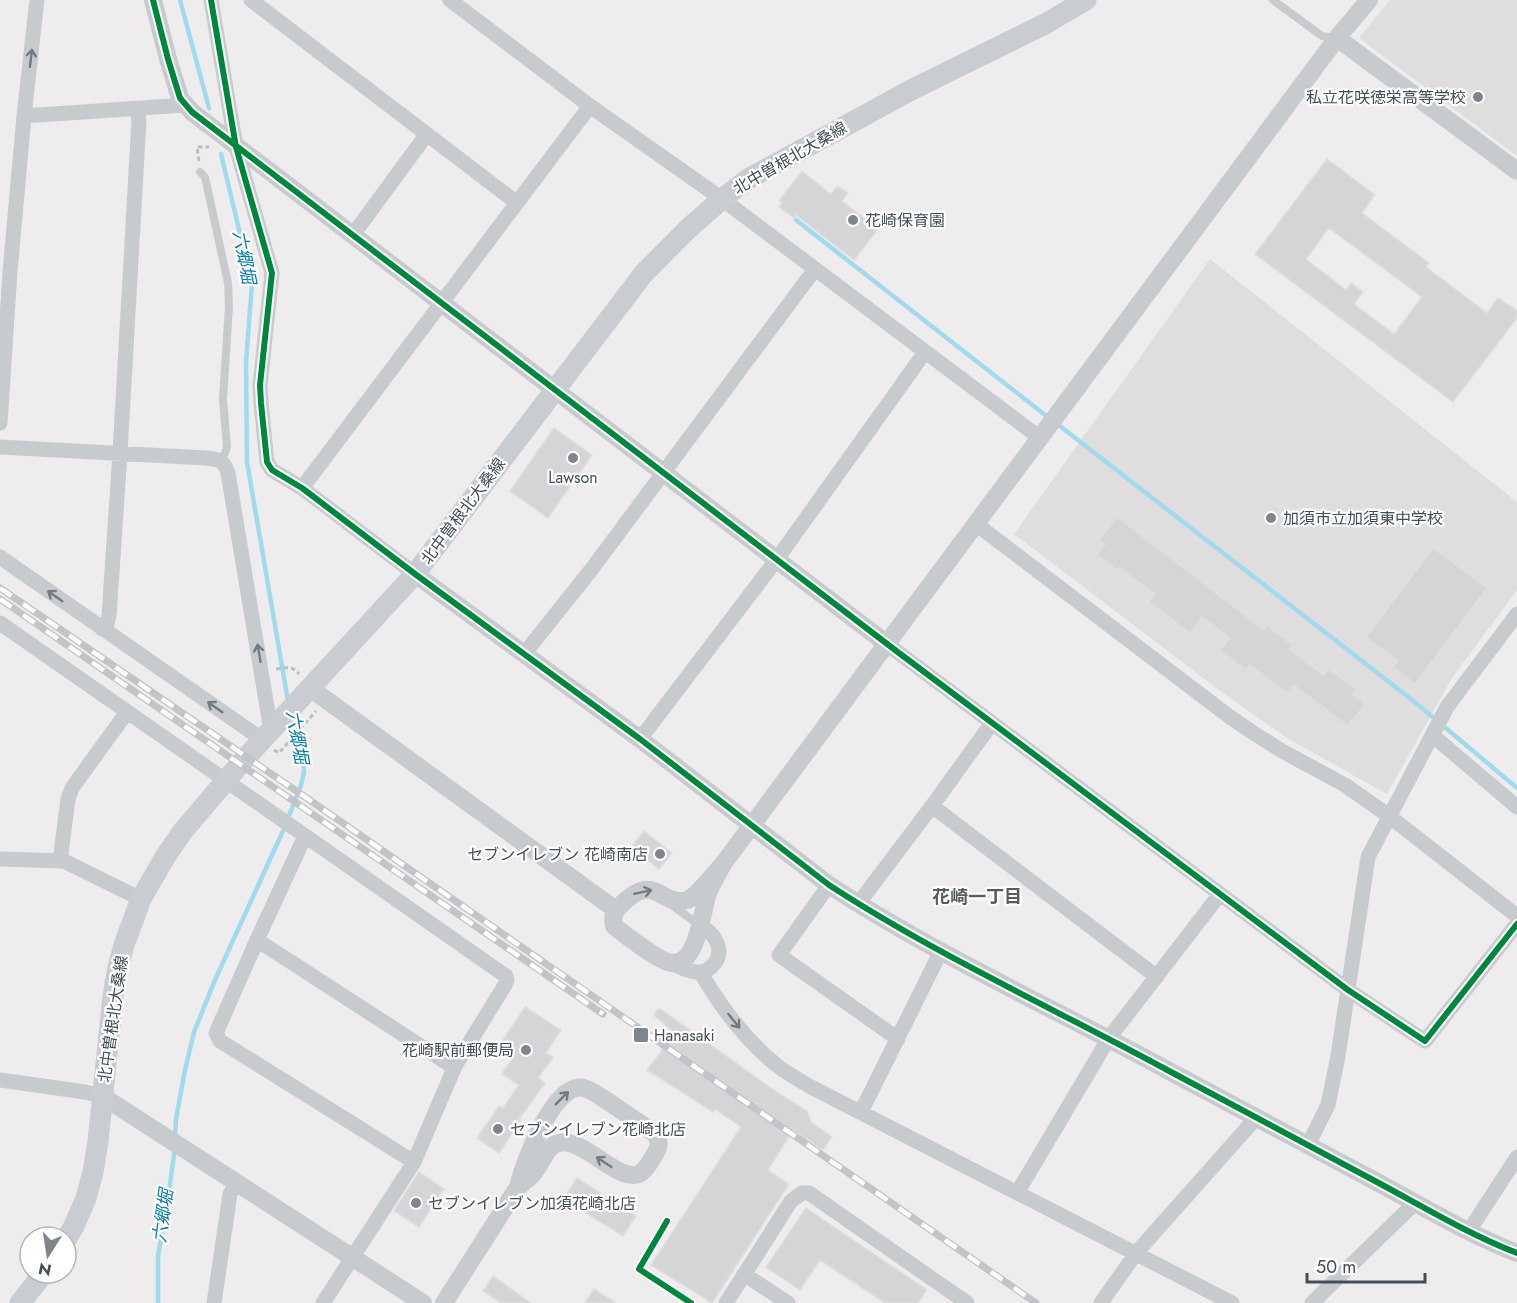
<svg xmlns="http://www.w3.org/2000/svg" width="1517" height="1303" viewBox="0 0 1517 1303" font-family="Jost,'Noto Sans JP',sans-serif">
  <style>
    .education { fill: #dfddde }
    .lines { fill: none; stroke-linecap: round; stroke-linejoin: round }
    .stream { stroke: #a1daee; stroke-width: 4.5 }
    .building { fill: #d5d4d7; stroke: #dfdedf; stroke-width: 1.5; fill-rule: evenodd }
    .path { stroke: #b4c2be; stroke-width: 3; stroke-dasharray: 4.5 3; stroke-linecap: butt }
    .service { stroke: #c8cbcd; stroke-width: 8 }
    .minor { stroke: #c8cbcd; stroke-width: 15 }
    .tertiary { stroke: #c8cbcd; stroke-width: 18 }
    .secondary { stroke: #c9ccd0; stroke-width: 21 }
    .rail-casing { stroke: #c2c4c7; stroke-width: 7 }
    .rail { stroke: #fff; stroke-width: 4.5; stroke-dasharray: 14; stroke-linecap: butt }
    .cycleway-casing { stroke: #fff; stroke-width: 10 }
    .cycleway { stroke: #00873e; stroke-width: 6 }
    .oneway { stroke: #727a82 }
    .poi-dot { fill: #7f858d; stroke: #fff; stroke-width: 2 }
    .labels { text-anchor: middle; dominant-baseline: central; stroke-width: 4.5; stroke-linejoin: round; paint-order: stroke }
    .poi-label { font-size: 16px; fill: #434e5a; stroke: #fff; text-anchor: start }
    .street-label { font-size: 16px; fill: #434e5a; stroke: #fff }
    .water-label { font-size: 18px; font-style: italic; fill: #057eaa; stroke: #fff }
    .neighbourhood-label { font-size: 18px; font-weight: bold; fill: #585b61; stroke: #fff }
  </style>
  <rect width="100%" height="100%" fill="#eeecec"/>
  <path class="education" d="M1390 0H1517V156L1359 38Z
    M1210 259 1517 502V590L1452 678 1387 794 1287 738 1219 690 1014 534Z"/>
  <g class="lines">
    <path class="stream" d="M180 0 209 108
      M221 154 252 284 246 362 247 462 288 701
      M796 220 1049 418
      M1056 423 1416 703 1517 788
      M175 1137 176 1119 185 1070 194 1032 215 980 283 831 301 785 304 772 303 759 292 718
      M158 1303V1256L167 1205 175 1148"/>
  </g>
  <path class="building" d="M1327 159 1375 195 1362 213 1429 263 1426 267 1487 313 1498 298 1517 311V318L1453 402 1255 254ZM1329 228 1422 297 1394 334 1354 304 1363 292 1351 283 1346 290 1306 259Z
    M802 171 831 194 837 186 848 193 842 201 878 229 854 260 796 215 794 218 779 207 782 203 779 201Z
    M554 428 592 455 548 518 510 491Z
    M1117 517 1264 630 1267 626 1293 645 1289 649 1323 675 1328 669 1356 689 1352 694 1365 704 1348 726 1294 685 1287 693 1250 665 1246 670 1220 650 1230 638 1202 617 1190 633 1149 602 1155 594 1120 568 1118 571 1097 555 1105 544 1099 540Z
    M1433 548 1487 588 1415 684 1393 667 1398 661 1366 637Z
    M644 831 672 853 659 869 631 847Z
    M525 1007 561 1030 546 1053 553 1057 538 1078 545 1083 519 1119 521 1120 499 1153 477 1138 499 1106 503 1108 519 1085 502 1074 515 1054 500 1044Z
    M659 1008 778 1093 807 1111 812 1123 832 1137 823 1150 793 1130 768 1170 789 1184 712 1303 651 1265 741 1127 715 1109 713 1112 647 1070 669 1041 667 1040 673 1032 654 1015Z
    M419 1172 444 1189 419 1227 394 1211Z
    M577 1178 636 1216 623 1236 563 1199Z
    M806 1208 927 1290 918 1303H885L820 1260 800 1290 766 1267Z
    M493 1276 531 1303H501L483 1291Z
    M594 1289 616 1303H585Z"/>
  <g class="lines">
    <path class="path" d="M199 161 197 147H209
      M276 669C286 668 292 665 299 674
      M274 750 279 753 316 711"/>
    <path class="service" d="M1273 0 1322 36 1335 38
      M200 172 205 177 228 283 229 307 223 399 227 447 225 453 220 460
      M671 903 673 906 699 925"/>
    <path class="minor" d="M211 0 236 147 272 273 260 385 261 403 267 462 272 470 302 488 415 574
      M251 0 517 203
      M450 0 590 106 722 199 1040 438
      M24 116 185 105
      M352 236 427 134
      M0 423 10 272 24 116 37 0
      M0 447 206 458C220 460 223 459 228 473L271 731
      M302 488 590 106
      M976 524 1230 717 1255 734 1282 751 1345 785 1389 816 1517 916
      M0 557 263 740
      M0 623 506 976 507 980 505 985 455 1066 414 1162 323 1303
      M102 629 107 624 109 616 120 453 139 120 137 109
      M887 644 1348 990 1425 1041 1517 924
      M524 654 591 570 815 269
      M1432 735 1517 807
      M640 739 777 559 925 352
      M932 806 1157 977
      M305 836 257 940 216 1033 220 1041 414 1162
      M0 859 64 861 141 899
      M60 861 68 799 72 788 127 712
      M829 885 779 955 898 1039
      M858 904 932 806 992 723
      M257 940 447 1063 455 1066
      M672 963C680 967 690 973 699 972 704 972 708 970 711 967 727 953 716 934 701 926
      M701 973C720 1006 744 1038 774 1063 784 1072 798 1079 809 1086L1232 1303
      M0 1080 85 1092 102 1096
      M861 1112 941 951
      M1308 1145 1328 1105 1338 1056 1368 857 1447 707 1517 614
      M1017 1193 1109 1038 1220 894
      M1469 1231 1517 1157
      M744 1274 788 1303
      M214 1303 230 1194 236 1183
      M726 1303 791 1201 802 1193H809L967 1303
      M1101 1303 1136 1253 1256 1118
      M1312 1303 1415 1203"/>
    <path class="tertiary" d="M153 0 168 59 180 98 192 112 887 644
      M1337 38 1517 171
      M415 574 640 739 829 885C938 956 1057 1010 1171 1072 1239 1109 1307 1145 1375 1181 1422 1206 1468 1234 1517 1253
      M310 688 616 910
      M723 864C718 874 712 883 708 893 702 910 698 965 672 963 660 962 625 935 614 926 612 917 614 912 620 906 655 869 661 908 687 900 696 897 715 873 723 864L1337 38 1369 0
      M102 1096 423 1303
      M444 1303 518 1187C523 1183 528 1179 532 1175 541 1166 545 1147 558 1143 584 1136 622 1188 642 1172 647 1168 652 1159 655 1154 660 1146 660 1140 654 1133 640 1123 626 1114 612 1104 603 1099 594 1091 584 1088 554 1080 523 1165 518 1187"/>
    <path class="secondary" d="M66 1240 74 1226 86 1198 93 1172 98 1141 113 996 118 967 124 945 141 899 165 857 183 831 240 764 415 574 644 273 690 227 722 199 748 179 911 90 1045 24 1086 0
      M20 1303 44 1273"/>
    <defs>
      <path id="rail" d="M0 588 311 801 1036 1303
        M0 599 603 1014"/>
    </defs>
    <use href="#rail" class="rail-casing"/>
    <use href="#rail" class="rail"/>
    <defs>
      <path id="cycleway" d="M153 0 168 59 180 98 192 112 899 653 1348 990 1425 1041 1517 924
        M211 0 236 147 272 273 260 385 261 403 267 462 272 470 302 488 415 574 640 739 829 885C938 956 1057 1010 1171 1072 1239 1109 1307 1145 1375 1181 1422 1206 1468 1234 1517 1253
        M667 1221 639 1269 691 1303"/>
    </defs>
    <use href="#cycleway" class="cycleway-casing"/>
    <use href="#cycleway" class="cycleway"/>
  </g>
  <defs><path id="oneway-shaft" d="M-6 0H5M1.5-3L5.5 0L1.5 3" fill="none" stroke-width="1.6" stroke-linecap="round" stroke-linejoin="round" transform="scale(1.5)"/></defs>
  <g class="oneway">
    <use href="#oneway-shaft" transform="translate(31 58) rotate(-83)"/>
    <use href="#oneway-shaft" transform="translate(55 596) rotate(-145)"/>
    <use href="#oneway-shaft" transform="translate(259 653) rotate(-100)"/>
    <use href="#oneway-shaft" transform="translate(215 707) rotate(-145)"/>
    <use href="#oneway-shaft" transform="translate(643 892) rotate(-12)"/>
    <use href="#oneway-shaft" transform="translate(734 1021) rotate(51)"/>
    <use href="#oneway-shaft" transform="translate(562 1098) rotate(-45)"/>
    <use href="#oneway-shaft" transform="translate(604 1162) rotate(-147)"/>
  </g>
  <g class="poi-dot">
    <circle cx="1478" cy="97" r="6"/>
    <circle cx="853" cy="220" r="6"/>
    <circle cx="573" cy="458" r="6"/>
    <circle cx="1271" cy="518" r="6"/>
    <circle cx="660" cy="854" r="6"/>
    <rect x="633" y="1027" width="16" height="16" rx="3"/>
    <circle cx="526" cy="1050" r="6"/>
    <circle cx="498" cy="1129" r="6"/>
    <circle cx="416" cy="1203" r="6"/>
  </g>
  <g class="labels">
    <g class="poi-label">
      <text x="1466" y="97" text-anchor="end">私立花咲徳栄高等学校</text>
      <text x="865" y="220">花崎保育園</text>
      <text x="573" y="477" text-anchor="middle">Lawson</text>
      <text x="1283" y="518">加須市立加須東中学校</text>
      <text x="648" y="854" text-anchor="end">セブンイレブン 花崎南店</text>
      <text x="654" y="1035">Hanasaki</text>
      <text x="514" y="1050" text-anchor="end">花崎駅前郵便局</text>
      <text x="510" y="1129">セブンイレブン花崎北店</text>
      <text x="428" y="1203">セブンイレブン加須花崎北店</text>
    </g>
    <g class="street-label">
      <text transform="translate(790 158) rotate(-30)">北中曽根北大桑線</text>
      <text transform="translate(463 511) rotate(-53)">北中曽根北大桑線</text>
      <text transform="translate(113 1019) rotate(-82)">北中曽根北大桑線</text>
    </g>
    <g class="water-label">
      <text transform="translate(244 257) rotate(79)">六郷堀</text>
      <text transform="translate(297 737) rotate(80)">六郷堀</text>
      <text transform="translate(163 1216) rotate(-82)">六郷堀</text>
    </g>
    <g class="neighbourhood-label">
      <text x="977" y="897">花崎一丁目</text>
    </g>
  </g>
  <g transform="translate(48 1255) rotate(192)"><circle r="28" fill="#ffffff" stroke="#b4b8bd" stroke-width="1.5"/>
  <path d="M0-4.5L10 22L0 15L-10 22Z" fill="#7f858d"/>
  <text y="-9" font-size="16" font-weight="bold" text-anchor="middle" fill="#434e5a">N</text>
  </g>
  <path d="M1307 1273v9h118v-9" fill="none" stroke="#434e5a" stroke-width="3"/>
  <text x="1316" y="1273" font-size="18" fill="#434e5a" stroke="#ffffff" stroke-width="4.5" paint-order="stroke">50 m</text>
</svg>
